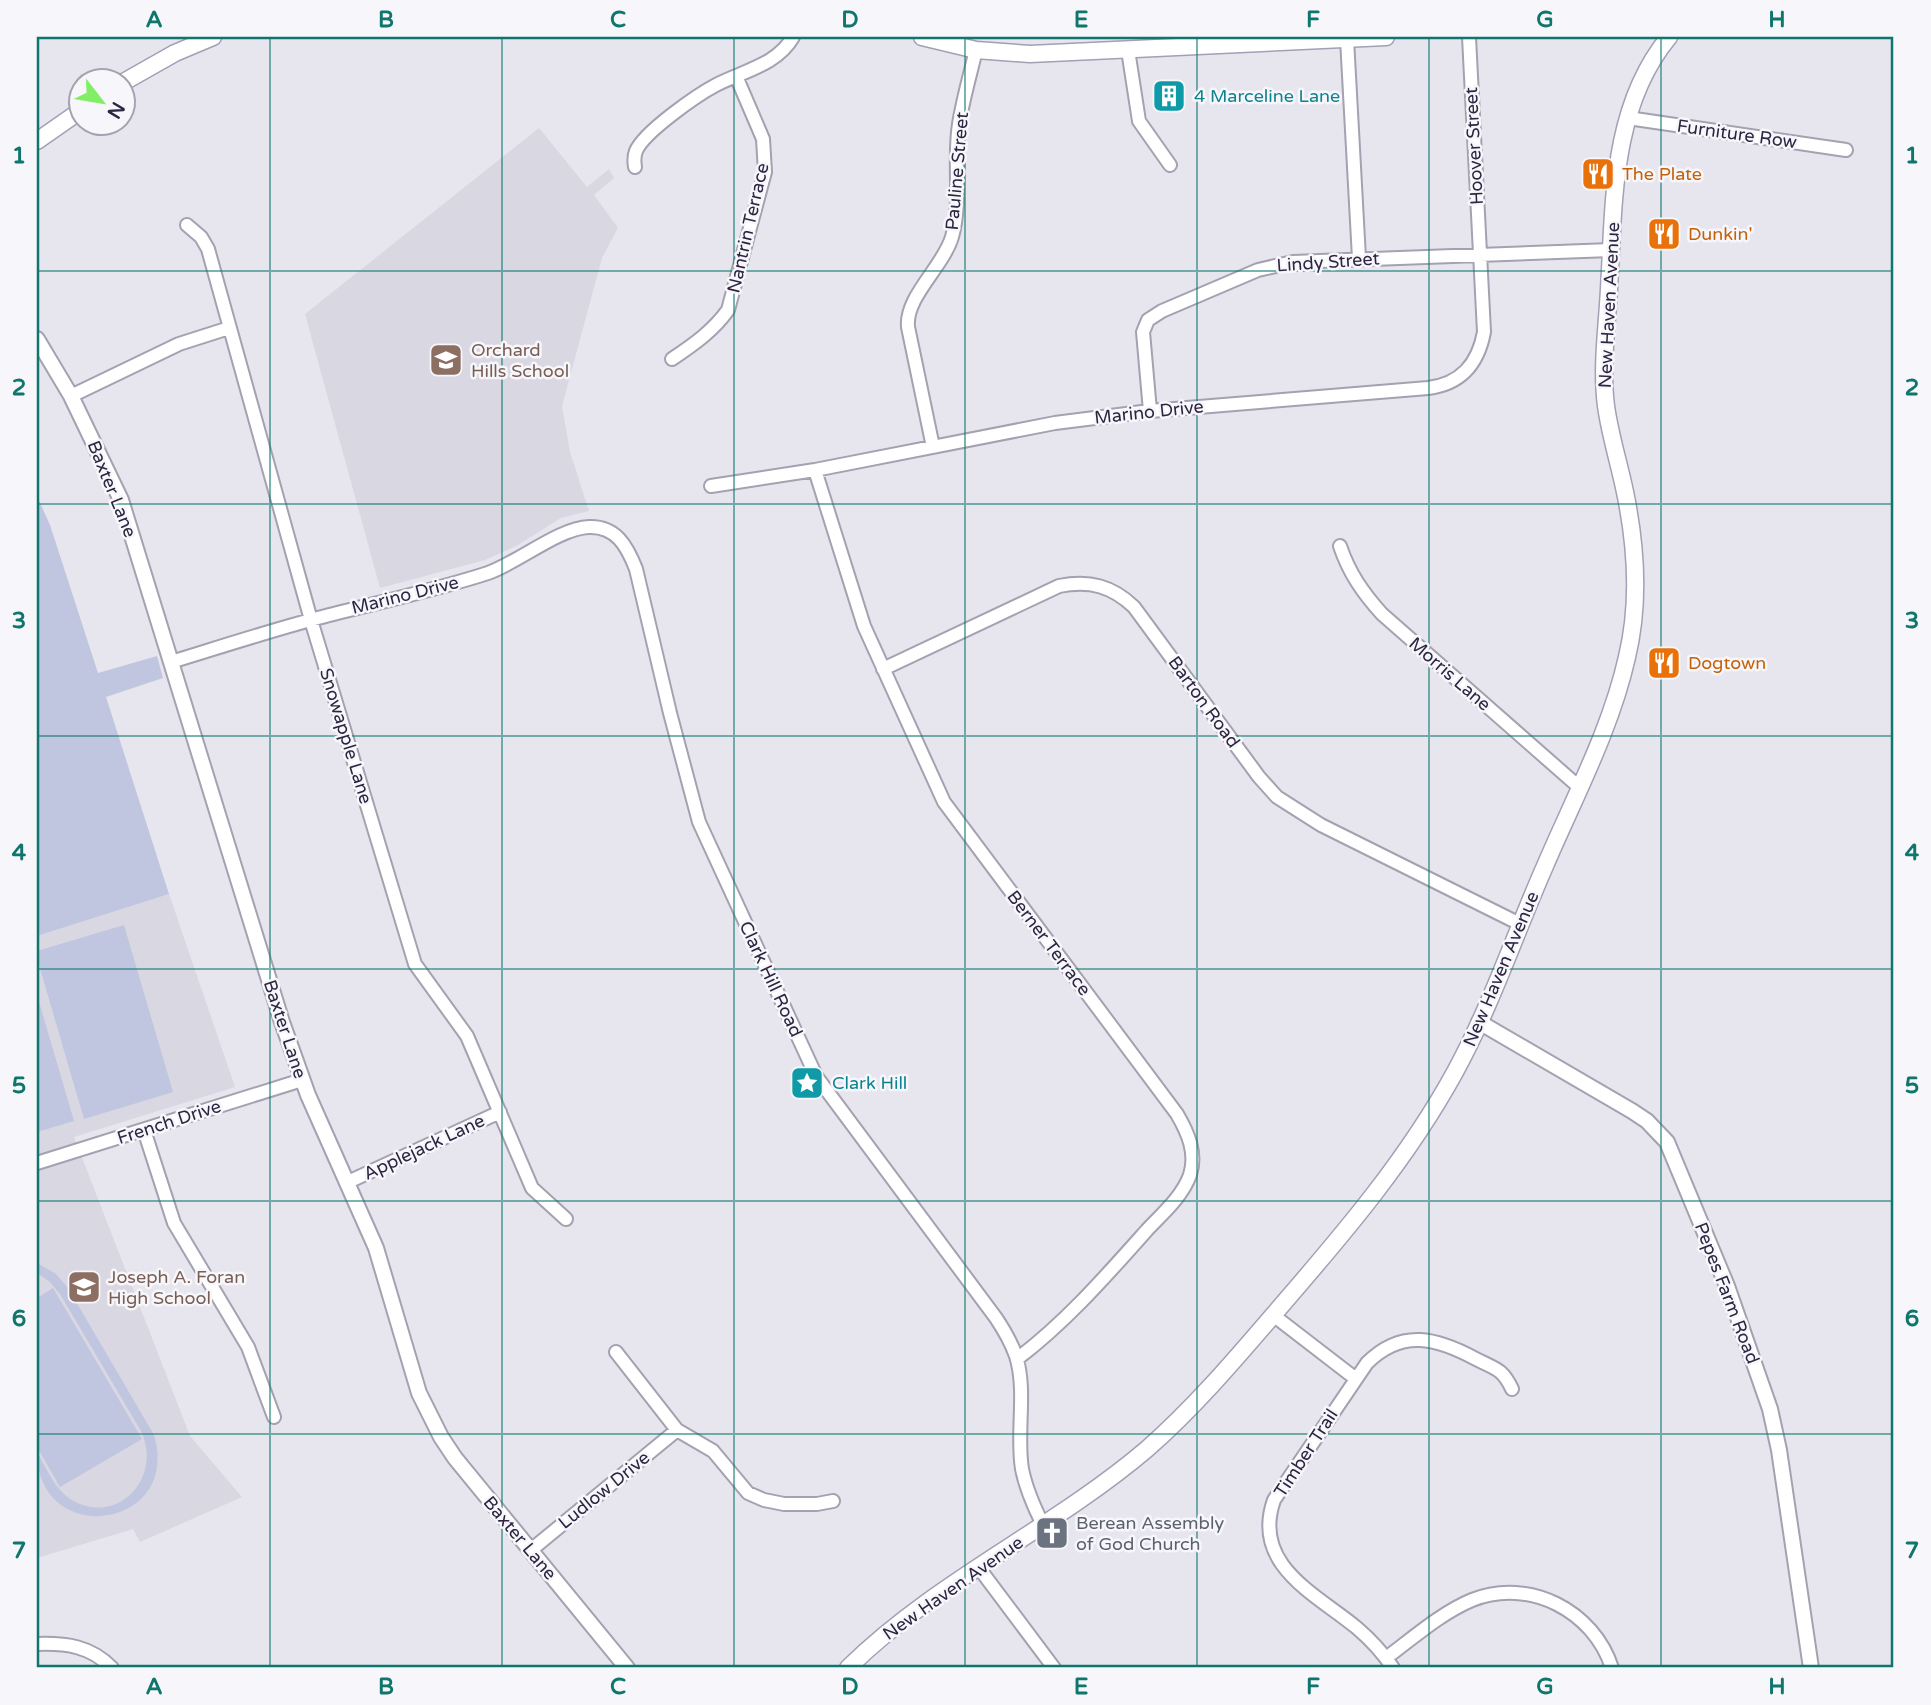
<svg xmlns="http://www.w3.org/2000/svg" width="1931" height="1705" viewBox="0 0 1931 1705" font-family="'Varela Round',sans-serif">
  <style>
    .built { fill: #d8d7e2 }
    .green { fill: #c0c6df }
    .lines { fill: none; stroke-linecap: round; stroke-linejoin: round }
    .minor-casing { stroke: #a4a1b0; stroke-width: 16 }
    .tertiary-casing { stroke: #a4a1b0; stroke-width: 18 }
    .secondary-casing { stroke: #a39fb5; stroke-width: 19 }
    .minor { stroke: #fff; stroke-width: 12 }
    .tertiary { stroke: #fff; stroke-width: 14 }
    .secondary { stroke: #fff; stroke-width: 16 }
    .grid { fill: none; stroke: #0f766e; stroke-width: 2; stroke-opacity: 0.55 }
    .labels { text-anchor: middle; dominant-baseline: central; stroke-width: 5; stroke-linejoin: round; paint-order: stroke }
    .culture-label { font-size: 18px; fill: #0d838f; stroke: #f7f7fb; text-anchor: start }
    .street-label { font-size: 18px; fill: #2d2541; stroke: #f7f7fb }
    .food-label { font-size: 18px; fill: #c56008; stroke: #f7f7fb; text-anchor: start }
    .education-label { font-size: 18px; fill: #785e54; stroke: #f7f7fb; text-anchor: start }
    .worship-label { font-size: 18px; fill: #5b616d; stroke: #f7f7fb; text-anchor: start }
    .neatline { fill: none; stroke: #0f766e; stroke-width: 2.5 }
    .grid-label { font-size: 23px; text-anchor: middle; font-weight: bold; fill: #0f766e }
  </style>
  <rect width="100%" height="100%" fill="#e7e6ee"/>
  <path class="built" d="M539 128 587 187 609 169 614 178 594 195 618 228 602 258 562 406 570 452 589 511 561 518 518 545 485 560 380 588 305 314Z
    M169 894 235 1087 74 1137 190 1436 242 1497 140 1542 133 1529 37 1558V936Z"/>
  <path class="green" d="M37 496 50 525 98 673 157 656 163 678 106 697 169 894 37 936Z
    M124 925 173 1092 84 1119 37 958V951Z
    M37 995 74 1121 37 1132Z
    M37 1263 56 1274 68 1288 154 1435C182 1530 37 1549 37 1452 47 1469 55 1490 72 1500 118 1527 163 1477 141 1431L60 1294 50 1282 37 1273Z
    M53 1288 142 1439 60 1487 37 1447V1298Z"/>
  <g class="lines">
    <defs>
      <path id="minor" d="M1347 39 1359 258
        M1128 50 1139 121 1170 165
        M1628 118 1846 150
        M635 167C634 161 634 156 636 151 644 132 697 95 716 85 743 71 777 65 793 37
        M187 225 201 237 208 249 311 620 415 964 467 1036 532 1188 566 1219
        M672 359C693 345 713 331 728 310L765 172 763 139 736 76
        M71 396 179 344 229 328
        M1150 411 1143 332 1148 320 1162 311 1258 270 1293 262 1611 250
        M933 447 908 327C905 297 943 267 952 237 962 201 953 161 959 124 963 99 970 75 976 50
        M815 470 864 626 944 802 1177 1114C1188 1133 1197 1153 1190 1175 1182 1197 1162 1214 1147 1230 1106 1276 1066 1322 1017 1359
        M711 486 815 470 1055 423 1150 411 1428 388C1461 384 1478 364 1484 332L1469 37
        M1340 546C1349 573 1363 593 1382 614L1579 787
        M171 662C220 647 269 631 318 618 375 603 433 591 488 573 519 562 559 528 589 527 616 526 627 546 636 569L670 713 699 822 816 1076 996 1318C1004 1330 1011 1342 1016 1356 1027 1392 1016 1432 1022 1469 1026 1489 1034 1507 1043 1525
        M883 669 1059 586C1090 580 1112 586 1134 607L1259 777 1277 797 1321 825 1520 924
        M144 1130 174 1223 248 1347 274 1417
        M37 1163 302 1080
        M348 1182 500 1112
        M1273 1315 1356 1379
        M616 1352 677 1430 713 1451 748 1493 764 1500 784 1504H817L833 1501
        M531 1550 677 1430
        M979 1568 1054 1668
        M37 1644C66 1643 91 1646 112 1668
        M1386 1658C1413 1638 1441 1613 1472 1600 1529 1577 1594 1611 1612 1668
        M1393 1668C1383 1653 1371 1640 1357 1628 1316 1594 1251 1565 1274 1500L1367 1363C1402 1328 1437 1338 1476 1359 1495 1369 1502 1368 1512 1389"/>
      <path id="tertiary" d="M37 339 71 396 121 500 282 1022 308 1095 376 1248 419 1393 441 1437 455 1458 627 1668
        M1479 1022 1632 1111 1647 1121 1667 1142 1727 1286 1770 1409 1779 1450 1811 1668"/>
      <path id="secondary" d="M922 37 976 50 1030 54 1386 37
        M122 83 175 53 213 37
        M37 141 80 111
        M848 1668C936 1581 1053 1529 1147 1449 1196 1406 1238 1356 1281 1306 1345 1232 1408 1158 1455 1072 1491 1006 1515 934 1545 866 1574 798 1611 729 1627 657 1640 603 1636 545 1625 492 1619 463 1610 435 1606 406 1601 367 1607 328 1609 289 1614 204 1611 107 1669 37"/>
    </defs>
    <use href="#minor" class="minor-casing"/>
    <use href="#tertiary" class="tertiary-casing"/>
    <use href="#secondary" class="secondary-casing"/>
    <use href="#minor" class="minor"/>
    <use href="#tertiary" class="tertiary"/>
    <use href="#secondary" class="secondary"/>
  </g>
  <path class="grid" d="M270 37V1668M502 37V1668M734 37V1668M965 37V1668M1197 37V1668M1429 37V1668M1661 37V1668M37 271H1894M37 504H1894M37 736H1894M37 969H1894M37 1201H1894M37 1434H1894"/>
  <defs>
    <symbol id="building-square" viewBox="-11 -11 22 22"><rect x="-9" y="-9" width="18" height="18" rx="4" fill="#0f9aa8" stroke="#f7f7fb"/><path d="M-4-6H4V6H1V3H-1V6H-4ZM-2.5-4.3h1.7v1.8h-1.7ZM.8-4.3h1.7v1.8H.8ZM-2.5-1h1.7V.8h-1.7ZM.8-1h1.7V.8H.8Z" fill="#fff"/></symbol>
    <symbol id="restaurant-square" viewBox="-11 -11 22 22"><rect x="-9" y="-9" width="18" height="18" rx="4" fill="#e8710a" stroke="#f7f7fb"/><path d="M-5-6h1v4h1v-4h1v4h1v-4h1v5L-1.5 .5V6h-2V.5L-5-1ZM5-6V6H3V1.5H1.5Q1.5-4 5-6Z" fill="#fff"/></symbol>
    <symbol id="school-square" viewBox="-11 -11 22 22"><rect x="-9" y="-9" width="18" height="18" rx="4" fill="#8d6e63" stroke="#f7f7fb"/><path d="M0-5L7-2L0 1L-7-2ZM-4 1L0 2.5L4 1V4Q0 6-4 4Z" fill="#fff"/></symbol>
    <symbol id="sight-square" viewBox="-11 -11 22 22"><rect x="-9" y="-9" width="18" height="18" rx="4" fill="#0f9aa8" stroke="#f7f7fb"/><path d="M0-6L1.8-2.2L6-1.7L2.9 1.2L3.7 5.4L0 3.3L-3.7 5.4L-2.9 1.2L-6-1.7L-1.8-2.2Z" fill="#fff"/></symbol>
    <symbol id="church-square" viewBox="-11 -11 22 22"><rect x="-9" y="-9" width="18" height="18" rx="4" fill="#6b7280" stroke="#f7f7fb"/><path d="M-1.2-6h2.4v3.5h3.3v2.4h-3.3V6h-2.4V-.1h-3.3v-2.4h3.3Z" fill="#fff"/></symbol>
  </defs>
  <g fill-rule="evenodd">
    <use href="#building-square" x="1150" y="77" width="38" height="38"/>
    <use href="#restaurant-square" x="1579" y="155" width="38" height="38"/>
    <use href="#restaurant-square" x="1645" y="215" width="38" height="38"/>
    <use href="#school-square" x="427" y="341" width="38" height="38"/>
    <use href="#restaurant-square" x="1645" y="644" width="38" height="38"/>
    <use href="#sight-square" x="788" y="1064" width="38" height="38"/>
    <use href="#school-square" x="65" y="1268" width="38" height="38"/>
    <use href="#church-square" x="1033" y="1514" width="38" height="38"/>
  </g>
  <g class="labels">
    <g class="culture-label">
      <text x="1194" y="96">4 Marceline Lane</text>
      <text x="832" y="1083">Clark Hill</text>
    </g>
    <g class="street-label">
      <text transform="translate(1737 134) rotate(8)">Furniture Row</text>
      <text transform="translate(1474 146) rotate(-93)">Hoover Street</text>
      <text transform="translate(957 171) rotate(-85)">Pauline Street</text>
      <text transform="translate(748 228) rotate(-77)">Nantrin Terrace</text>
      <text transform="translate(1328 262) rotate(-4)">Lindy Street</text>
      <text transform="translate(1609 305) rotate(-87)">New Haven Avenue</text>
      <text transform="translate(1149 412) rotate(-6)">Marino Drive</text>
      <text transform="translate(112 489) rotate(68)">Baxter Lane</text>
      <text transform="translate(405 595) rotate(-14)">Marino Drive</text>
      <text transform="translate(1450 674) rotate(41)">Morris Lane</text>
      <text transform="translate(1204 702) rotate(54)">Barton Road</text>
      <text transform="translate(346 736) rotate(73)">Snowapple Lane</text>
      <text transform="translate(1049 943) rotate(53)">Berner Terrace</text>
      <text transform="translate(1501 969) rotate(-67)">New Haven Avenue</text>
      <text transform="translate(771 979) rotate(65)">Clark Hill Road</text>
      <text transform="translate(285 1029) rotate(72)">Baxter Lane</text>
      <text transform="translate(169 1122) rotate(-18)">French Drive</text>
      <text transform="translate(424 1147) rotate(-25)">Applejack Lane</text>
      <text transform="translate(1727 1293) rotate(69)">Pepes Farm Road</text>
      <text transform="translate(1306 1453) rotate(-57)">Timber Trail</text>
      <text transform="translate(604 1490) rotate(-39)">Ludlow Drive</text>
      <text transform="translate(520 1538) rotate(50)">Baxter Lane</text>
      <text transform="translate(953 1588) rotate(-35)">New Haven Avenue</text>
    </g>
    <g class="food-label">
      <text x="1622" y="174">The Plate</text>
      <text x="1688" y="234">Dunkin'</text>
      <text x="1688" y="663">Dogtown</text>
    </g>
    <g class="education-label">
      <text x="471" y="350">Orchard<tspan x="471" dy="21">Hills School</tspan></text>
      <text x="108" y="1277">Joseph A. Foran<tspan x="108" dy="21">High School</tspan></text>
    </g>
    <g class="worship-label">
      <text x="1076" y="1523">Berean Assembly<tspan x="1076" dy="21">of God Church</tspan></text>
    </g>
  </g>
  <rect width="1931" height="1705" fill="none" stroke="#f7f7fb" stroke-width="77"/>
  <g transform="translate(102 102) rotate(121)"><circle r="33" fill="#f7f7fb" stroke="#a6a3b1" stroke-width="2"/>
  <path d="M0-5L12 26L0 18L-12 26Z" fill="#82ee65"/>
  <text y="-10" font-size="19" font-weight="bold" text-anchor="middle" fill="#2d2541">N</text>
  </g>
  <rect x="38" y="38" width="1854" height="1628" class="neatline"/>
  <g class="grid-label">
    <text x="154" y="27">A</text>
    <text x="386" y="27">B</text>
    <text x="618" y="27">C</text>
    <text x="850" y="27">D</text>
    <text x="1081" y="27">E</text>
    <text x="1313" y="27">F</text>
    <text x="1545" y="27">G</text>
    <text x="1777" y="27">H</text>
    <text x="19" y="163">1</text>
    <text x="1912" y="163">1</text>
    <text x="19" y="395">2</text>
    <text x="1912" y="395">2</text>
    <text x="19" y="628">3</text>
    <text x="1912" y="628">3</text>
    <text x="19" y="860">4</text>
    <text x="1912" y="860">4</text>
    <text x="19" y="1093">5</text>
    <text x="1912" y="1093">5</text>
    <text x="19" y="1326">6</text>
    <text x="1912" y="1326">6</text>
    <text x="19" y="1558">7</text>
    <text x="1912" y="1558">7</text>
    <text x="154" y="1694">A</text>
    <text x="386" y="1694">B</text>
    <text x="618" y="1694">C</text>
    <text x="850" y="1694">D</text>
    <text x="1081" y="1694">E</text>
    <text x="1313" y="1694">F</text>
    <text x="1545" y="1694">G</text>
    <text x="1777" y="1694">H</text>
  </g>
</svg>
